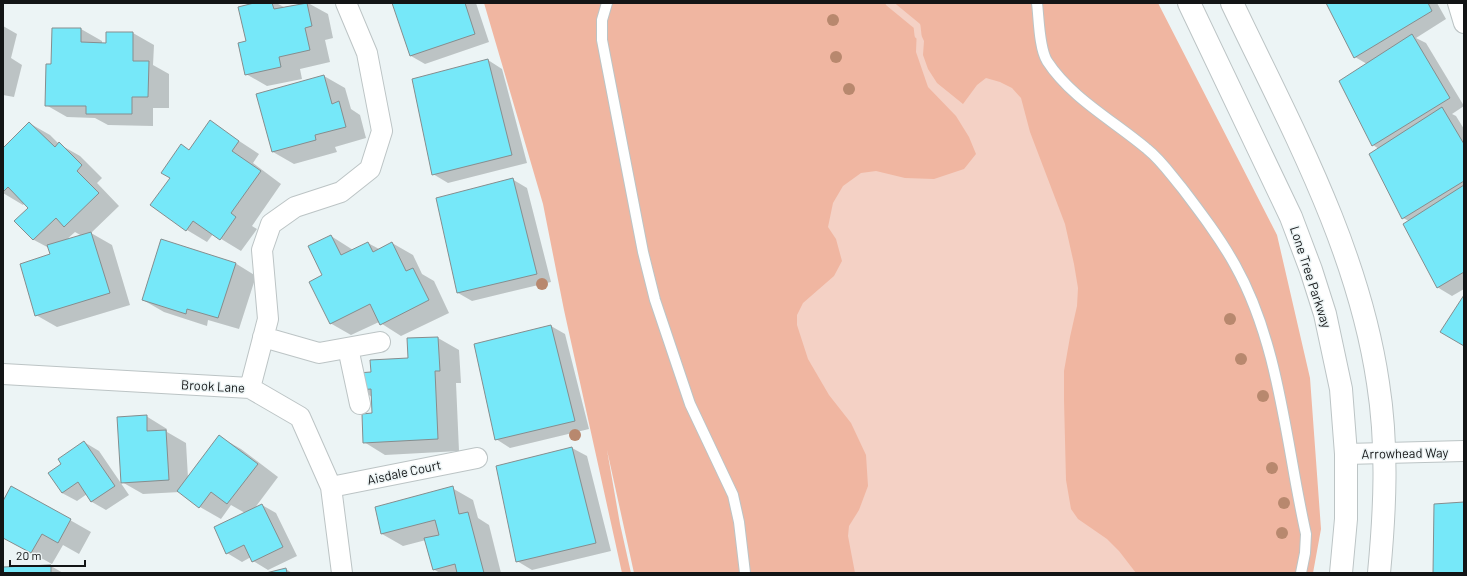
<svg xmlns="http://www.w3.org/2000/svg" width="1467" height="576" viewBox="0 0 1467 576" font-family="Barlow,sans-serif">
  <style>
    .green { fill: #f0b6a1 }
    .water { fill: #f4d1c5 }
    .shadow { fill: #0003; fill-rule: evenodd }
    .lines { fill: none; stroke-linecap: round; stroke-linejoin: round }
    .stream { stroke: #f4d1c5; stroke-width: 7 }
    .building { fill: #76e8f9; stroke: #868d8e }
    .service-casing { stroke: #bcc4c5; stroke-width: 12 }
    .minor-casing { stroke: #bcc4c5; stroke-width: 22 }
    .tertiary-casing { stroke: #bcc4c5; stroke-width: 24 }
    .service { stroke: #fff; stroke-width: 10 }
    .minor { stroke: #fff; stroke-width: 20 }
    .tertiary { stroke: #fff; stroke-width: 22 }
    .tree { fill: #b8886e }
    .labels { text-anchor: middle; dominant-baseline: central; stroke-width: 3; stroke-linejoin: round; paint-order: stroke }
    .street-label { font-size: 13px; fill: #131516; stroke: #ecf4f5 }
  </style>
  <rect width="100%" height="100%" fill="#ecf4f5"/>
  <path class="green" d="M484 3H1158L1277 235 1310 378 1321 529 1313 573H634L607 450 620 524 631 573H622L564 310 543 204Z"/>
  <path class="water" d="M917 26 924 41 923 55 928 69 937 83 963 104 977 85 986 78 1000 82 1012 88 1021 98 1030 132 1065 224 1074 264 1078 288 1077 306 1070 337 1064 371V400L1066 480 1071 509 1078 519 1107 539 1119 551 1136 573H855L848 536 849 526 859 510 868 486 866 455 851 423 829 395 808 359 797 325V315L803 303 834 276 842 261 836 239 828 227 833 203 843 186 861 173 876 171 905 178 934 179 964 169 976 154 969 137 956 116 928 87 916 52Z"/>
  <path class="shadow" d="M259 3H276L284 7 308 3 328 14 333 38 325 40 330 62 300 69 302 79 267 86 246 74 247 41Z
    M393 3H476L489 42 425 64 411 56Z
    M1327 3H1437L1446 19 1416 38 1426 43 1464 106 1452 114 1456 116 1464 129V289L1452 296 1437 287 1409 221 1403 218 1379 149 1373 145 1367 64 1355 57Z
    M3 26 17 34 11 58 22 65 14 97 3 95Z
    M81 29 102 41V43L107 44 133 33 154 45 153 65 169 74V108H153V126L108 125 95 118 67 117 46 105 52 65Z
    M488 60 502 69 527 163 448 183 433 174Z
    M324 76 345 88 351 109 360 115 366 138 335 147 337 152 294 164 273 152Z
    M210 122 259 154 253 163 281 184 252 226 257 229 241 251 213 234 207 242 187 230 189 150Z
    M29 123 50 135 59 144 80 156 102 178 97 183 119 206 91 233 112 245 130 305 57 327 36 315 51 255 49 248 34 240 15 221 29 208 25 203 23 205 3 193V149ZM75 232 82 236 65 241Z
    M512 179 527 188 551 282 472 301 458 293Z
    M331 236 353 250 368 243 379 249 392 243 413 255 422 274 434 281 449 313 401 336 379 322 351 335 330 323 324 276Z
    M235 263 256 276 239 329 208 320 207 326 164 312 143 300Z
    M551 326 565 334 589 429 510 448 496 439Z
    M438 338 459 350 461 383H456L459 451 385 455 364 442 373 414 372 397 359 389 372 373 409 359Z
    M146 416 167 429V432L186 443 188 478 220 437 241 449 278 477 254 509 262 505 276 513 297 556 268 570 253 561 251 557 242 562 227 553 245 513 231 505 221 519 200 507 180 492 143 494 122 482Z
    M3 426H4V465H3Z
    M84 442 99 451 129 495 106 510 92 502 87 494 77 501 62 493Z
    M572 448 587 456 611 551 532 570 517 561Z
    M12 487 91 532 79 554 63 545 52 564 3 537V503Z
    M452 488 473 500 478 518 489 525 501 573H440L433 569 426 540 403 546 382 534 376 508Z
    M51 566 63 573H3V568Z
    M286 569 292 573H270Z"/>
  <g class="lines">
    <path class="stream" d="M889 3 917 26 918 35"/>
  </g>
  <path class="building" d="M254 3H272L274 9 307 3 312 26 305 28 310 50 279 57 281 67 245 75 238 43 246 41 238 7Z
    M392 3H465L475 34 410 56Z
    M1326 3H1428L1432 11 1354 58Z
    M52 28H81V42L106 43V32H133V61H149L148 97H132V114H86V106H45L46 64H51Z
    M1412 34 1450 98 1372 146 1339 81Z
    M488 59 512 155 432 175 412 79Z
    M324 75 332 104 339 101 346 127 315 135 316 140 272 152 256 94Z
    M1442 107 1464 144V181L1402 219 1369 154Z
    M210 120 239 141 232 151 261 171 231 213 236 217 220 240 193 221 186 231 150 205 170 178 161 173 181 144 189 150Z
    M29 122 55 147 59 142 82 165 77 171 99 193 64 227 56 218 33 240 14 221 28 208 8 187 3 192V148Z
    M513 178 537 274 457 293 436 198Z
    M1464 185V272L1437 288 1403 224Z
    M91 232 110 293 35 316 20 264 50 254 47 245Z
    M331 235 341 255 368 242 373 252 392 242 406 271 413 268 429 300 380 325 370 304 330 324 309 282 322 275 308 246Z
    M161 239 236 263 218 318 187 309 186 314 142 300Z
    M1464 295V346L1440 332Z
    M551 325 575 421 495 440 474 344Z
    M438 337 440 371H435L438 439 363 443 362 414 372 413 371 389 358 390 357 373 371 372 370 360 408 358 407 338Z
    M147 415V431L166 430 169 480 121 483 117 417Z
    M219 435 258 464 227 504 211 492 199 508 177 491Z
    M84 441 115 486 91 502 78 482 62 493 48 473 61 464 58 459Z
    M572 447 596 543 516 562 496 466Z
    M11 486 71 519 58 543 42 534 31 553 3 538V501Z
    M453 486 459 514 468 512 484 573H457L455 564 433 570 424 538 439 535 435 520 381 534 375 507Z
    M1464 502V573H1433L1434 504Z
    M262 504 283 547 252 562 244 545 226 554 214 527Z
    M51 565V573H3V567Z
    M286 568 287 573H266Z"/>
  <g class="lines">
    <defs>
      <path id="service" d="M607 3 602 20V40L643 252 655 300 690 404 733 495 739 522 745 573
        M1037 3C1039 19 1039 48 1047 61 1071 98 1114 121 1147 149 1161 160 1171 175 1182 188 1201 213 1220 238 1235 265 1280 345 1286 446 1306 534L1305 553 1301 573"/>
      <path id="minor" d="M1458 3 1464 23
        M263 337 319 353 380 342
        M348 348 360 404
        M3 374 250 388 300 417 331 487 342 573
        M250 388 268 319 262 250 271 224 295 207 341 192 370 169 382 131 367 53 346 3
        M1346 454 1464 451
        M331 487 477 458"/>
      <path id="tertiary" d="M1189 3 1291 217 1311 270 1325 314 1341 389 1346 454V519L1341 573
        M1232 3C1290 125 1358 247 1378 383 1388 446 1385 510 1379 573"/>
    </defs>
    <use href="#service" class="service-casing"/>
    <use href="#minor" class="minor-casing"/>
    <use href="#tertiary" class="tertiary-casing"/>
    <use href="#service" class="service"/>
    <use href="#minor" class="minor"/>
    <use href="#tertiary" class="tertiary"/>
  </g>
  <g class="tree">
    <circle cx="833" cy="20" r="6"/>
    <circle cx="836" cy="57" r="6"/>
    <circle cx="849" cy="89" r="6"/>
    <circle cx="542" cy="284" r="6"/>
    <circle cx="1230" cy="319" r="6"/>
    <circle cx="1241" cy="359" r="6"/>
    <circle cx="1263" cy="396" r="6"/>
    <circle cx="575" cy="435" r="6"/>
    <circle cx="1272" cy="468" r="6"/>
    <circle cx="1284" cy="503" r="6"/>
    <circle cx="1282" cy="533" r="6"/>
  </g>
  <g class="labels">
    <g class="street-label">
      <text transform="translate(1311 277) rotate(72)">Lone Tree Parkway</text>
      <text transform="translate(213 386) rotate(3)">Brook Lane</text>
      <text transform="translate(1405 453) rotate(-1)">Arrowhead Way</text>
      <text transform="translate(404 472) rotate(-12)">Aisdale Court</text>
    </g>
  </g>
  <rect width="1467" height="576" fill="none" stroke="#131516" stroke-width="8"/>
  <path d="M10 560v6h75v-6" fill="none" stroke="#131516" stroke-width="2"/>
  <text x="16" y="560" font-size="12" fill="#131516" stroke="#ecf4f5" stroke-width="3" paint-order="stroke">20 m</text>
</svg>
